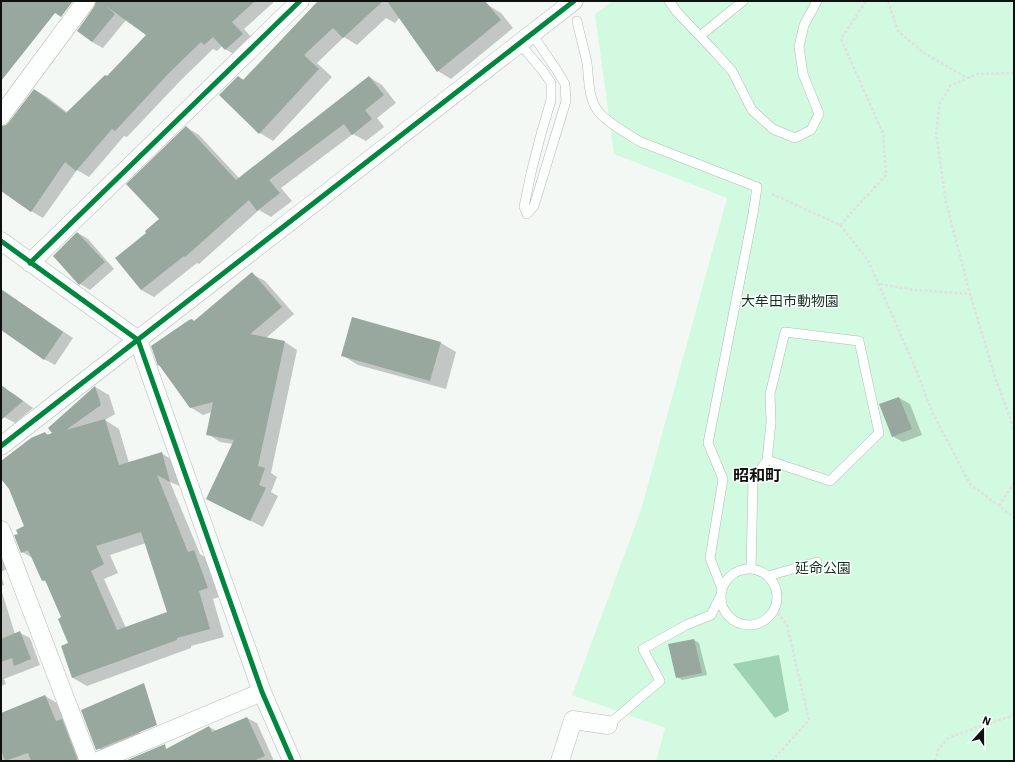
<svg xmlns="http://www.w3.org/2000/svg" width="1015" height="762" viewBox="0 0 1015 762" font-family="'IBM Plex Sans','Noto Sans JP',sans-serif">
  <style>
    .green { fill: #d2fae1 }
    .water { fill: #9fd2b2 }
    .shadow { fill: #0003; fill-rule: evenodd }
    .building { fill: #98a89f; fill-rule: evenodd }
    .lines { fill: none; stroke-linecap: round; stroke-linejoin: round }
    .lane-casing { stroke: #b6b9b7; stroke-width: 10 }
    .street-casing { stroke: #b6b9b7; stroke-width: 19 }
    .path { stroke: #e0e1e1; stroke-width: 2.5; stroke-dasharray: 3 2; stroke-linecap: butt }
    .lane { stroke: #fdfefe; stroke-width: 9 }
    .street { stroke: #fdfefe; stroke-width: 18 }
    .cycleway-casing { stroke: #fff; stroke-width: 8 }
    .cycleway { stroke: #00873e; stroke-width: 5 }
    .labels { text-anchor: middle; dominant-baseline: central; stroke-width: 3; stroke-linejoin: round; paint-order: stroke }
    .park-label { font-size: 14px; fill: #133220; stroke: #fff }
    .quarter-label { font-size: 16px; font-weight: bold; fill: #0e110f; stroke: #fff }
  </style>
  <rect width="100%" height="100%" fill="#f3f8f5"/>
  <path class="green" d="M613 1H1014V761H656L665 728 572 695 641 510 727 198 614 154 595 14Z"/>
  <path class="water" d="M779 655 789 711 775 718 733 664Z"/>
  <path class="shadow" d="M97 1H275L244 29 255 41 237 56 225 49 222 46 217 51 213 49 181 80 127 137 124 136 89 177 77 170 43 218 31 211 1 190V141L35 90 47 97 68 113 107 77 148 35 126 20 103 48 92 42 95 8Z
    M319 1H475L488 5 501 13 513 28 451 79 438 71 400 17 395 23 386 18 357 45 344 37 317 63 332 77 273 141 260 133 220 95 238 77 244 80Z
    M369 77 382 85 396 103 377 118 384 127 366 141 353 134 281 188 292 201 271 217 259 210 199 264 197 263 154 297 141 290 148 233 161 219 186 127 199 135 239 178Z
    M78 233 88 239 114 269 90 290 80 284Z
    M252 274 265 281 294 314 266 338 285 342 297 350 271 473 277 477 271 492 278 496 263 527 220 506 207 499 233 444 220 442 208 434 212 412 203 415 190 407 161 366 159 365 153 347 195 322Z
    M1 290 73 338 55 365 44 359 1 329Z
    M441 343 456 352 446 389 358 365 342 355Z
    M95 387 109 395 115 414 105 420 119 429 129 463 161 453 176 462 184 488 170 482 200 554 208 559 222 596 213 599 224 637 191 646V648L87 686 73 678 70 644 63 618 47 583 43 580 33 558 22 552 19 534 25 527 9 488 1 478V462L45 433 49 435 54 434ZM146 543 169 612 126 628 104 579 118 573 110 555Z
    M3 388 14 394 33 408 15 423 4 417 1 414V390Z
    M899 398 910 404 922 435 903 442 892 436 880 405Z
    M1 549 11 567 1 572Z
    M1 575 4 585 1 586Z
    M1 589 15 634 20 633 30 638 40 665 4 679 6 684 1 686Z
    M694 640 699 643 707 675 682 680 677 677Z
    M45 696 57 703 65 722 85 756 73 761H1V720Z
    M125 703 144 741 106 753 96 747Z
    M247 718 257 723 274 761H182L209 727 217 731Z"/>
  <path class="building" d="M1 1H73L61 17 55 13 1 81Z
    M96 1H255L232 22 243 34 225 50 213 37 204 45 201 42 169 73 115 131 112 129 76 171 65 162 31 212 1 191V126L6 125 9 122 34 89 66 113 105 75 107 76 146 35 106 6 115 14 92 42 77 31 94 7Z
    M318 1H383L343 38 333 28 304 55 319 69 259 134 219 95 238 76 243 80Z
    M387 1H485L501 20 437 72Z
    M369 76 384 95 365 110 372 119 352 135 344 124 269 180 280 193 257 211 249 200 185 257 184 256 141 290 115 258 146 233 145 231 159 219 126 184 186 126 236 180Z
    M77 232 105 262 79 285 53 256Z
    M252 272 282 307 250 334 285 341 258 466 265 468 259 485 266 488 250 521 206 499 234 440 206 435 213 402 190 408 159 365 158 366 151 346 189 320 192 319 194 321Z
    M1 289 63 332 44 360 1 330Z
    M352 317 441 342 430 381 341 356Z
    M1 385 23 401 1 420Z
    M95 386 101 405 66 430 105 419 119 465 162 452 170 482 157 475 188 552 194 550 208 588 199 591 210 629 177 638V640L72 678 61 646 68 643 58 619 61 617 45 580 42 581 28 550 21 553 14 535 18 534 16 530 24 526 9 489 1 479V461L31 438 45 432 47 435 52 433 48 428ZM141 532 167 612 117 630 91 571 104 564 96 546Z
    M899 397 912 429 892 437 879 404Z
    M20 631 31 659 14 666 12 658 1 662V639Z
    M694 639 702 673 676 678 668 644Z
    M144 683 157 725 96 750 81 710Z
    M45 695 56 721 62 719 78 761H31L28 753 5 761 1 750V713Z
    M247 717 265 756 253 761H125L165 744 166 749 209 726 212 732Z"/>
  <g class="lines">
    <defs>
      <path id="lane" d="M669 1 677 12 714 51 732 71 752 110 773 129 795 138 811 130 819 114 803 74 799 47 804 25 817 1
        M577 21C580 35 584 49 587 63 589 79 588 98 598 111 606 122 629 135 641 142L757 187 753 214 708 443 723 479 710 558 722 589
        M700 36 743 1
        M520 44 543 71 551 83V100L541 134 531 173 524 207 527 214 534 206 566 101 565 84 556 69 532 34
        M751 569 753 480 767 460 771 423 770 394 785 332 859 341 879 433 830 481 767 460
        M721 597a28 28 0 1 1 56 0a28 28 0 1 1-56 0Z
        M768 576 817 562
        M608 725 642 696 660 681 643 649 686 625 711 615 721 595"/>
      <path id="street" d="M1 116 86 1
        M1 241 138 340 262 692 292 761
        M30 263 300 1
        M1 446 574 1
        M1 530 89 761
        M98 761 262 692
        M560 761 573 720 608 725"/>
    </defs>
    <use href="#lane" class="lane-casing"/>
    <use href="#street" class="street-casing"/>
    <path class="path" d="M888 1 898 31 924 53 967 78
      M1014 73 977 74 951 85 940 103 936 133 946 202 970 294 996 380 1014 429
      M772 194 840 225 868 260 914 365 933 414 948 442 970 484 1014 517
      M840 225 886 175 883 133 841 39 866 1
      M880 284 914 290 970 294
      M999 506 1014 483
      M772 761 809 720 787 625 775 609
      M935 761 939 748 950 737 1014 715"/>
    <use href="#lane" class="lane"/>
    <use href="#street" class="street"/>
    <defs>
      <path id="cycleway" d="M1 241 138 340 262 692 292 761
        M30 263 300 1
        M1 446 574 1"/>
    </defs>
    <use href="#cycleway" class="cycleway-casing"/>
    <use href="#cycleway" class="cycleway"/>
  </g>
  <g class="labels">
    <g class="park-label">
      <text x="790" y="301">大牟田市動物園</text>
      <text x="823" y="568">延命公園</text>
    </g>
    <g class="quarter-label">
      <text x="757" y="475">昭和町</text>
    </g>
  </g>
  <rect width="1015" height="762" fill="none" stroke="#0e110f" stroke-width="4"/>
  <g transform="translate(983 730) rotate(21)" stroke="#ffffff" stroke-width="3" paint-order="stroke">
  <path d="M0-3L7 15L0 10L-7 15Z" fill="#0e110f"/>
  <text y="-6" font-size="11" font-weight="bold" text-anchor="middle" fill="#0e110f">N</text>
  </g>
</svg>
